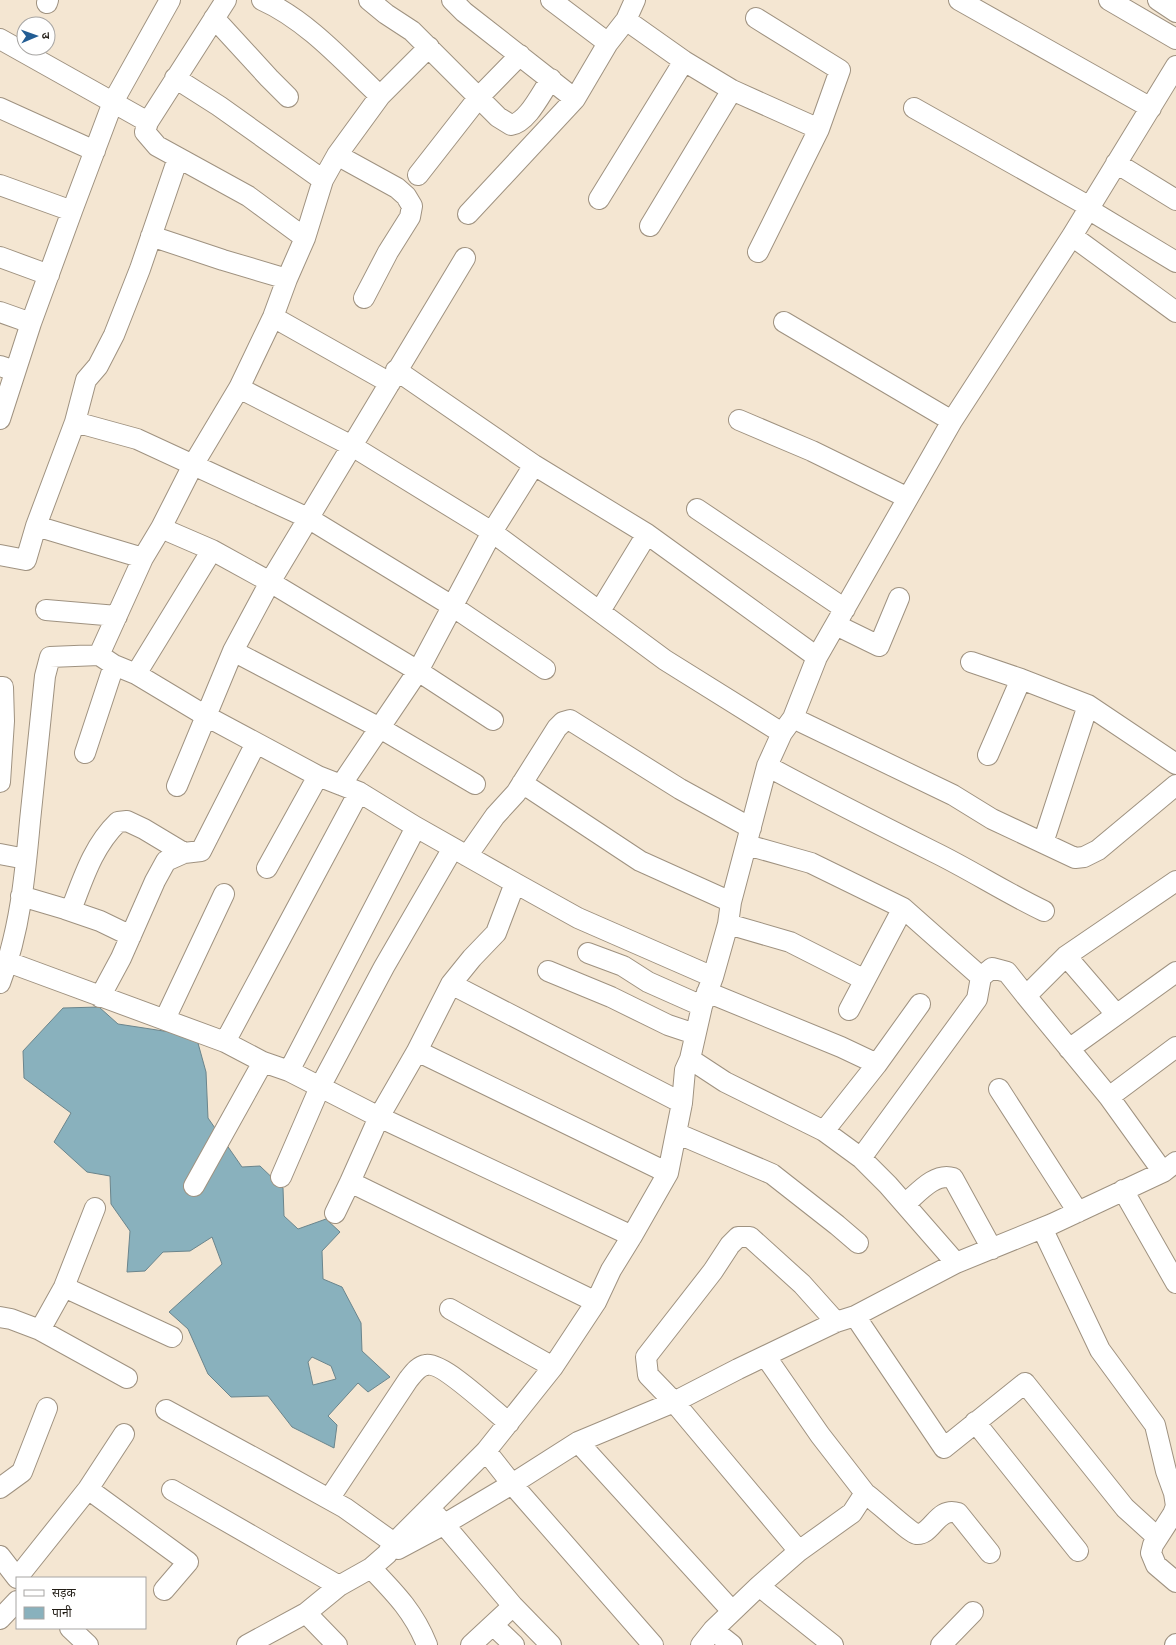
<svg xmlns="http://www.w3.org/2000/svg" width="1176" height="1645" viewBox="0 0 1176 1645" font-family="Roboto,'Noto Sans Devanagari',sans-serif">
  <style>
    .water { fill: #89b1bd; stroke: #6b858c; fill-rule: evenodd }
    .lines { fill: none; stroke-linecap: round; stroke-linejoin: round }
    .minor-casing { stroke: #9f9280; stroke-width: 22 }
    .minor { stroke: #fff; stroke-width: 20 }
  </style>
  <rect width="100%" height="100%" fill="#f4e6d2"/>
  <path class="water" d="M99 1007 118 1024 196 1036 206 1072 208 1118 242 1167 260 1166 283 1188 284 1216 298 1229 326 1219 340 1232 322 1251 323 1279 342 1287 361 1323 362 1351 390 1377 368 1392 358 1383 328 1416 337 1425 334 1448 292 1427 268 1396 231 1397 208 1374 188 1329 169 1312 222 1264 212 1237 190 1251 163 1252 145 1271 127 1272 130 1231 111 1204 110 1176 87 1172 54 1142 71 1113 24 1078 23 1051 63 1008ZM312 1357 331 1366 336 1379 313 1385 308 1362Z"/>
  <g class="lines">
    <defs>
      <path id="minor" d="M262 0C307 20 345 63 380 96
        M369 0 386 14 412 31 498 117 511 125C528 122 541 93 551 79
        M452 0 464 12 575 99 608 43 626 20 684 61 732 90 819 129
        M551 0 608 43
        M959 0 1151 108
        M1109 0 1176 39
        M1158 0 1176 12
        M47 3 48 0
        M214 18 269 78 288 97
        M756 18 840 70 819 129 758 252
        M626 20 635 0
        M0 39 148 122 145 132 157 146 248 196 305 238
        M175 78 219 106 323 180
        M0 108 95 151
        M914 108 1090 207
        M148 122 226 0
        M337 155 397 188 406 196 412 206 410 217 388 252 364 298
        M1116 163 1176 200
        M418 175 479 97 520 55
        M0 185 72 211 31 323 0 419
        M599 199 684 61
        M1088 209 1176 262
        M72 211 113 102 170 0
        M468 214 575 99
        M650 226 732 90
        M151 236 223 260 287 279
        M1072 236 1176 312
        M0 257 49 275
        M0 312 31 323
        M273 317 390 383
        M784 322 952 421
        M0 366 15 371
        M396 370 534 465 647 534 817 657
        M239 388 352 446 492 532 665 660 782 733
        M739 420 812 451 908 498
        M75 422 137 439 308 518 452 606 545 669
        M697 509 845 609
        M36 526 143 558
        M161 528 212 550 270 582 418 671 493 720
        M0 555 26 560 36 526 75 422 86 380 98 366 114 335 140 269 178 158
        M46 610 117 616
        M600 611 647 534
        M836 625 879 646 899 598
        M233 651 380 728 475 784
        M971 662 1021 679
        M136 674 212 550
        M0 687H3L4 721 0 782
        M793 718 953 795 992 819 1075 858 1084 857 1098 850 1176 785
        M85 753 114 665
        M988 755 1021 679 1088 705 1176 764
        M767 766C822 796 878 824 934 852 971 870 1006 893 1044 911
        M522 783 640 861 731 902
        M341 785 418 671 492 532 534 465
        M177 786 233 651 270 582 465 258
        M1043 843 1088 705
        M747 845 811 863 903 908 981 977
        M0 854 26 859
        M467 856 495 816 516 793 557 728 563 722 570 720 680 789 751 828
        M267 868 318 776
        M515 883 578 918 713 977
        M21 896 65 909 100 921 131 936
        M71 910C83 879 93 846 118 822L127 821 144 829 184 853
        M728 924 790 942 865 980
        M588 953 623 966 648 982 702 1006
        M1066 956 1116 1014
        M8 962 225 1042 263 1062 289 1071 379 1117 632 1236
        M548 971 611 997 668 1025 695 1034
        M0 983C20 931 25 876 30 821 35 773 40 724 45 676L50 657 99 655
        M451 984 682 1103
        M707 992 841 1047 877 1064
        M100 997 121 958 155 881 166 861 184 853 201 851 256 743
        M849 1010 903 908
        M165 1019 224 894
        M225 1042 359 792
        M1069 1049 1176 972
        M417 1051 668 1173
        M690 1059 725 1082 824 1131 861 1158 888 1185 956 1263
        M289 1071 416 827
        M999 1089 1078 1212
        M1109 1097 1176 1047
        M824 1131 877 1064 920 1004
        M676 1133 772 1174 837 1225 858 1243
        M861 1158 977 999 981 977 992 968 1007 972 1026 996
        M1163 1172 1109 1097 1026 996 1066 956 1176 881
        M281 1177 320 1087 384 967 453 848
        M350 1182 596 1302
        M194 1186 263 1062
        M1123 1190 1176 1283
        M905 1204C918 1193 935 1172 953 1178L992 1249
        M335 1213 350 1182 379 1117 417 1051 451 984 472 958 496 933 515 883 416 827 359 792 318 776 206 716 136 674 114 665 99 655 143 558 161 528 193 465 239 388 273 317 287 279 305 238 323 180 337 155 380 96 429 47
        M1042 1228 1100 1350 1155 1425 1166 1471 1174 1493 1176 1506 1173 1514 1153 1545 1151 1553 1156 1565 1176 1582
        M64 1287 172 1337
        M450 1309 553 1367
        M855 1316 944 1448 1025 1383 1125 1508 1157 1537
        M0 1317 11 1319 40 1330 64 1287 95 1208
        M40 1330 127 1378
        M166 1410 273 1468 345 1508 394 1543
        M975 1422 1078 1551
        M578 1442 732 1611
        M486 1451 512 1484 653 1645
        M0 1488 22 1472 47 1408
        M88 1489 188 1562 164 1590
        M172 1490 339 1586
        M865 1493C872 1498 912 1534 916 1534 932 1536 937 1506 958 1513L990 1553
        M329 1499 408 1380C413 1374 418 1366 426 1365 442 1361 495 1412 509 1423
        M436 1515 513 1606 551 1645
        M398 1549 443 1525 512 1484 578 1442 674 1402 738 1369 836 1322 855 1316 956 1263 1052 1224 1163 1172 1176 1162
        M799 1551 674 1402 648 1375 646 1357 713 1271 730 1245 738 1237H750L802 1284 836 1322
        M0 1556 17 1578
        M371 1568C395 1593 414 1612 427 1645
        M17 1578 88 1489 124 1434
        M759 1586 833 1645
        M306 1613 337 1645
        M0 1619 17 1601
        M493 1625 514 1645
        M70 1628 88 1645
        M713 1630 732 1645
        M247 1645 306 1613 339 1586 371 1568 387 1554 394 1543 486 1451 553 1367 596 1302 611 1270 632 1236 668 1173 682 1103 685 1070 690 1059 702 1006 713 977 728 924 731 902 767 766 782 733 793 718 817 657 952 421 1072 236 1176 66
        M471 1645 513 1606
        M701 1645 713 1630 759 1586 799 1551 852 1513 865 1493 820 1435 766 1357
        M941 1645 973 1612
        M1175 1645 1176 1644"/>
    </defs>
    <use href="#minor" class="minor-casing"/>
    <use href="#minor" class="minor"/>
  </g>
  <rect x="16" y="1577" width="130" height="52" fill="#ffffff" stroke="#a7a5a3"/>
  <rect x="24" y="1590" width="20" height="6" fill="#ffffff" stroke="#a7a5a3"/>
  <text x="52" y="1597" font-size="12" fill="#241f18">सड़क</text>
  <rect x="24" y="1607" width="20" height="12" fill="#89b1bd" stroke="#a7a5a3"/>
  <text x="52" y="1617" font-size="12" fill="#241f18">पानी</text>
  <g transform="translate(36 36) rotate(88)"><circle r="19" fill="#ffffff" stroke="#a7a5a3"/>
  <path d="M0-3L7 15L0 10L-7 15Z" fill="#225d94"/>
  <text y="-6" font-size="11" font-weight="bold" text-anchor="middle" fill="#241f18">उ</text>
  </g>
</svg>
